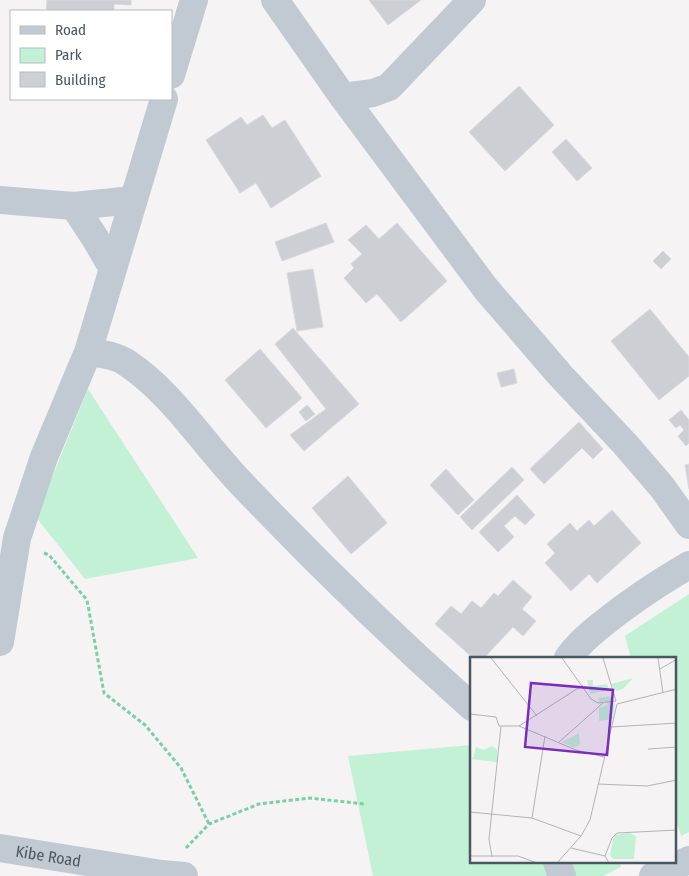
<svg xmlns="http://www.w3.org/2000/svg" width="689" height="876" viewBox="0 0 689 876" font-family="'Fira Sans Condensed',sans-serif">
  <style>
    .green { fill: #c3f1d5 }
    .building { fill: #cdcfd5; stroke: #d7d9de }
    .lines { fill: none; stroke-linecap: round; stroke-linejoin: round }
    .path { stroke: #7ad0a6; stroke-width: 3; stroke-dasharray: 4 2.5; stroke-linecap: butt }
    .minor { stroke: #c1cad2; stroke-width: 28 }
    .tertiary { stroke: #c1cad2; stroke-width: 28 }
    .labels { text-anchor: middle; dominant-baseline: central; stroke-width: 4; stroke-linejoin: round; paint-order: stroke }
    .street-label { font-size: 16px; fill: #4a5661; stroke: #fff }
    .inset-road { fill: none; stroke: #b1b4b9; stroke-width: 1 }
    .view { fill: #7b2cbf; fill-opacity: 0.15; stroke: #7b2cbf; stroke-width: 2.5 }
    .inset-edge { fill: none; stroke: #4a5661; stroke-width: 2.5 }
  </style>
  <rect width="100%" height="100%" fill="#f5f3f3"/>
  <path class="green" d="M88 389 198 558 85 579 36 517Z
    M689 594V832L681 836 675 816V658H631L625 636Z
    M471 745 472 862H620L621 867 603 876H373L348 756Z"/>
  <path class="building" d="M47 0H131V5L114 4V11H46Z
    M369 0H421L388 25Z
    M519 86 554 125 505 171 469 132Z
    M263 115 272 128 285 120 321 176 271 208 256 183 240 193 206 140 241 117 247 125Z
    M566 139 592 168 577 181 552 152Z
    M326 223 334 242 282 261 275 242Z
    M397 223 447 281 401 322 377 294 366 303 344 278 354 268 351 264 362 254 348 240 366 225 379 239Z
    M663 251 671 259 661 269 653 261Z
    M313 269 323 327 297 331 287 273Z
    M650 309 689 357V376L659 400 611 341Z
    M293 328 359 404 304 451 290 435 326 409 275 344Z
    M260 349 302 398 266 428 225 380Z
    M514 369 517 383 501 387 497 373Z
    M307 405 315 414 306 421 299 412Z
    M681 410 689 420V443L686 446 678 436 684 430 680 425 676 428 669 420Z
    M579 422 603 449 593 459 582 448 544 484 530 469Z
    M689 464V489L685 465Z
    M512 467 524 480 472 530 460 517Z
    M446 469 474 500 458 515 430 485Z
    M348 476 387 523 351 554 312 508Z
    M517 495 535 515 525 525 515 516 504 526 514 537 498 552 479 532Z
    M612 510 641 543 597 583 589 574 571 591 545 563 555 553 547 544 570 523 577 531 589 520 594 526Z
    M513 580 532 597 522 609 536 621 523 636 513 627 484 658H473L435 624 451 606 461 614 472 601 481 608 494 593 498 596Z"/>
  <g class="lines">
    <path class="path" d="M44 553 49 555 87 600 104 693 145 725 181 768 209 824
      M186 848 209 824 259 804 310 798 364 804"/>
    <path class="minor" d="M275 0 343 97 486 289 560 375 625 444 662 487 689 525
      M171 75 194 0
      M343 97 373 93 389 87 472 0
      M0 200 74 206 133 200
      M74 206 95 238 113 269
      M88 352C102 354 115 355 127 363 171 392 203 443 239 481 313 559 391 635 472 707
      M0 642 17 538 44 457 88 352 164 99
      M568 658C577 645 588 636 600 626 628 603 658 583 689 565
      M557 862 562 876
      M653 876 689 860"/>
    <path class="tertiary" id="s1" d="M0 848 162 874 184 876"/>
  </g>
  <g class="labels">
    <g class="street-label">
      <text stroke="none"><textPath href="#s1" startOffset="49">Kibe Road</textPath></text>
    </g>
  </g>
  <g transform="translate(470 657)">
    <rect width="206" height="206" fill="#f5f3f3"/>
    <path d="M163 21 153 32 146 34 141 27ZM117 23H123V29L137 27 139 33 120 37ZM142 39 145 48 143 62 129 64V51L137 48V44L129 45 128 41ZM109 76 110 87 104 91 92 85ZM22 89 27 92V105L0 102 3 101 6 90 14 93ZM159 176 166 179 164 202H143L140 198 144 178Z" fill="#c3f1d5"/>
    <path class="inset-road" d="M21 1 67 59M92 1 121 42 128 46 146 44M133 1 146 44M188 1 193 36M190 12 207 2M0 57 26 60 29 69H49L113 28M49 69 106 93 134 100M141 70 207 66M89 85 133 46M178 92 207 90M128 127 177 129 207 123M0 155 62 161 111 179M62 161 75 79M101 191 135 199 139 206M0 199H48L67 206M135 199 142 181 147 176 207 173M22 200 19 182 31 69M87 206 111 179 120 163 147 47 207 32"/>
    <path class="view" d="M61 26 143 33 137 98 55 90Z"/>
    <rect width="206" height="206" class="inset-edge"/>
  </g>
  <rect x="10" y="10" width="162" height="90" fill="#ffffff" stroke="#b7bbc0"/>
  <rect x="20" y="26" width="25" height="8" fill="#c1cad2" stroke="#b7bbc0"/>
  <text x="55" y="35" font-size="15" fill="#4a5661">Road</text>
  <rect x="20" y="48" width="25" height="15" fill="#c3f1d5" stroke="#b7bbc0"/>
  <text x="55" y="60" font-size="15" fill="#4a5661">Park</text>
  <rect x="20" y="72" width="25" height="15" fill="#cdcfd5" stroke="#b7bbc0"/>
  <text x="55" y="85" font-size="15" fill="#4a5661">Building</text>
</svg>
